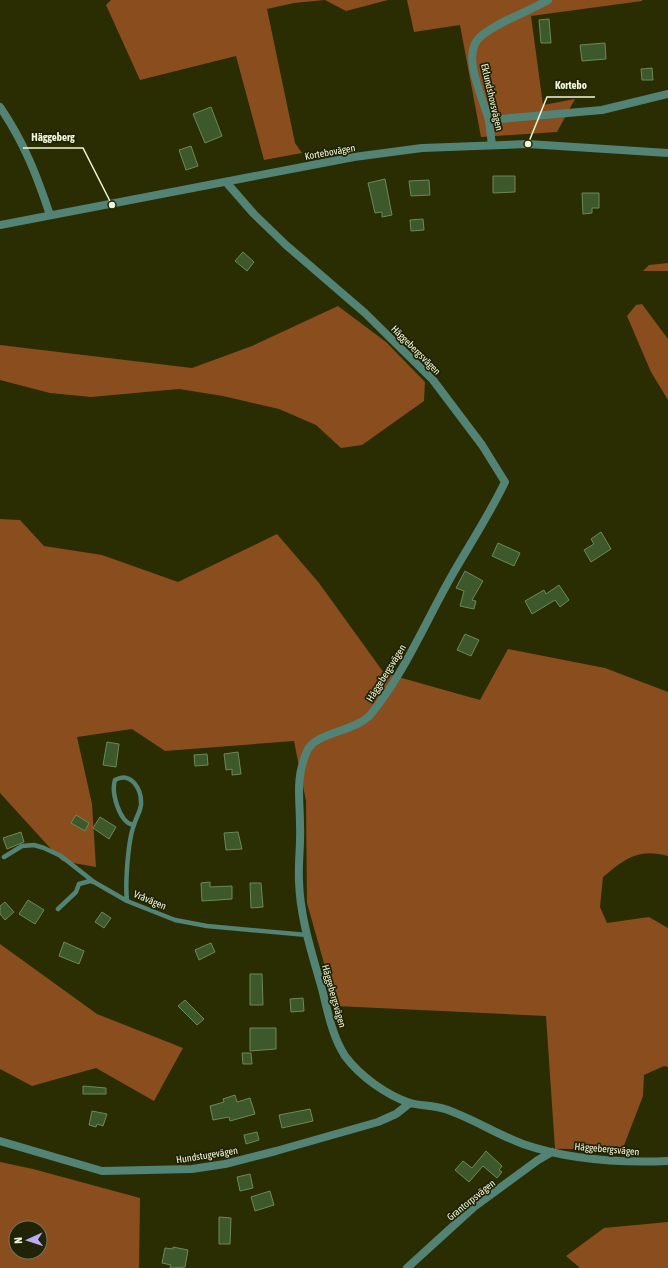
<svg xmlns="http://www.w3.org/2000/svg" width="668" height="1268" viewBox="0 0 668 1268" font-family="'Asap Condensed',sans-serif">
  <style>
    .forest { fill: #8a4d1e; fill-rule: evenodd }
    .building { fill: #3d582b; stroke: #6c8959 }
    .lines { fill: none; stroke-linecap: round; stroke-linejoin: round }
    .service { stroke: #528375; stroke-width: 4.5 }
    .minor { stroke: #528375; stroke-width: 8 }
    .tertiary { stroke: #528375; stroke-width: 8 }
    .labels { text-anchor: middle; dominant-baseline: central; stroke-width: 3.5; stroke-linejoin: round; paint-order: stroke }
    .street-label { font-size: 10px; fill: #f1f6d8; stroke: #202306 }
    .leader { fill: none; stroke: #f1f6d8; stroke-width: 1.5 }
    .callout-dot { fill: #f1f6d8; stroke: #202306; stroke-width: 1.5 }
    .callout-label { font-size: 11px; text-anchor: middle; font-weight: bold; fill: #f1f6d8; stroke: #202306; stroke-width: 3.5; stroke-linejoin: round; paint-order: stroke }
  </style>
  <rect width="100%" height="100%" fill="#2a2d01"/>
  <path class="forest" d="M111 0H388L346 11 325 0 294 3 267 9 295 143 302 153 264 160 236 56 140 80 106 5Z
    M407 0H642V1L531 16 543 105 575 99 557 132 481 137 460 25 414 32Z
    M668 263V271H643L649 265Z
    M642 304 668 339V400L651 372 627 316 636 305Z
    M338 306 386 342 425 382 424 401 362 445 341 448 316 425 279 409 223 396 179 389 91 397 50 393 0 380V345L192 368 252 346Z
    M0 519 20 520 44 546 102 555 178 582 277 534 319 583 384 673 480 700 508 649 605 668 668 692V856C638 848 625 859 603 877L600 907 607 923 649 917 668 928V1067L664 1066 644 1075 643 1096 623 1148C600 1153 578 1148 555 1149L546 1016 336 1006 307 903 306 801 294 741 165 751 132 729 77 737 92 804 96 867 62 861 0 793Z
    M0 944 97 1014 183 1048 154 1101 96 1068 32 1086 0 1069Z
    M0 1162 33 1169 140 1198 139 1268H0ZM16 1228H40V1252H16Z
    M668 1222V1268H580L566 1256 604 1228Z"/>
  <path class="building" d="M549 19 551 43H541L539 20Z
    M605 43 606 59 582 61 580 45Z
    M652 68 653 80H642L641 69Z
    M211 107 222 136 205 143 193 114Z
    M191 146 198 166 186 170 179 150Z
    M493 176H515V192L493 193Z
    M385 179 392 215 382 217V212L375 213 368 183Z
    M429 180 430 195 411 196 409 181Z
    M582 193H599V208H592V213L583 214Z
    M423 219 424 230 411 231 410 220Z
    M243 252 254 262 247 271 235 261Z
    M601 532 611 549 591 562 584 550 594 544 591 539Z
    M498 543 520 553 514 566 492 556Z
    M465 571 483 581 472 600 476 601 474 609 460 606 464 591 456 588Z
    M559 585 569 600 560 607 555 600 532 614 525 601 544 590 546 594Z
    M465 634 479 640 471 656 457 650Z
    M107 742 119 744 116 767 103 765Z
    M238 752 241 774 232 775V769L226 770 224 754Z
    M207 754 208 765 195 766 194 755Z
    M76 815 89 823 85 831 71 823Z
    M100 817 116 827 109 839 93 828Z
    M21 832 24 842 7 849 3 838Z
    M238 832 242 849 226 850 224 833Z
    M210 882V887L232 886V899L202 901 201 883Z
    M250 883H261L263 907 251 908Z
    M28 900 44 910 35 924 19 914Z
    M5 902 14 912 5 920 0 914V906Z
    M102 912 111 918 104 928 95 922Z
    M64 942 84 951 79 964 59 956Z
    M211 943 215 952 199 960 195 950Z
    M250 974H262L263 1005H250Z
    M303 998 304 1011 291 1012 290 999Z
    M185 1000 204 1019 197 1025 178 1006Z
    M250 1028H276V1049L250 1051Z
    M242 1053H251L252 1064H243Z
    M83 1086 106 1088V1094H83Z
    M235 1095 237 1102 250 1098 255 1114 230 1121 229 1117 213 1120 210 1106 224 1102 223 1099Z
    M310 1109 313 1121 282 1128 279 1115Z
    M92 1111 107 1114 103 1126 97 1124 96 1127 89 1125Z
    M257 1132 259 1140 246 1144 244 1135Z
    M486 1151 502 1166 499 1170 502 1172 497 1178 483 1166 469 1182 455 1170 463 1161 472 1168Z
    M250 1174 253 1188 240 1191 237 1177Z
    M270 1191 274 1205 255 1211 251 1197Z
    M219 1217 231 1218 230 1244H219Z
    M173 1247 188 1250 185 1267 170 1268 171 1265 162 1263 165 1248 173 1249Z"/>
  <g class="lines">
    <path class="service" d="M4 857 22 846 34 845 44 848 61 856 94 882 127 901 175 920 207 926 307 935
      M127 901C125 884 128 840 134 825 136 817 140 813 141 805 142 789 131 771 115 780 111 792 119 822 133 825
      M58 909 76 892 79 884 90 881 94 882"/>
    <path class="minor" d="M0 107C24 142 37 176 50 215
      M489 120 602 110 668 94
      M492 145C491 137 490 129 489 121 484 99 460 55 480 37 497 22 528 12 548 0
      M226 182 254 214 286 245 365 313 433 380 482 445 505 482C490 513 472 541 455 570 427 618 406 671 371 714 356 732 315 732 307 751 295 779 300 797 300 825 301 844 298 862 299 881 300 918 312 953 322 989 328 1012 332 1036 345 1056 360 1076 386 1095 410 1103 421 1106 434 1105 445 1109 472 1118 496 1134 523 1144 569 1160 620 1163 668 1161
      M0 1141 102 1171 192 1169 225 1164 276 1151 378 1122 396 1114 410 1103
      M407 1268 474 1207 538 1160 552 1152"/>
    <path class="tertiary" d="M0 225 354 157 422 148 528 144 668 153"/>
  </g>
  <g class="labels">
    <g class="street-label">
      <text transform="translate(492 97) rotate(77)">Eklundshovsvägen</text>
      <text transform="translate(330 152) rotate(-10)">Kortebovägen</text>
      <text transform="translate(416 350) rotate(45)">Häggebergsvägen</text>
      <text transform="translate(386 673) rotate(-58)">Häggebergsvägen</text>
      <text transform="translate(150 900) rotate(23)">Vråvägen</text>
      <text transform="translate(334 996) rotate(74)">Häggebergsvägen</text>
      <text transform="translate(607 1149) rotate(5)">Häggebergsvägen</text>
      <text transform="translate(207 1155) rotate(-9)">Hundstugevägen</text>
      <text transform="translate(471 1200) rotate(-39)">Grantorpsvägen</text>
    </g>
  </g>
  <path class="leader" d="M528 144L547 97H595M112 205L83 148H23"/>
  <g class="callout-dot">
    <circle cx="528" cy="144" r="4"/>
    <circle cx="112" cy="205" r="4"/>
  </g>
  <g class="callout-label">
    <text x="571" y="89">Kortebo</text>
    <text x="53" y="141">Häggeberg</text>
  </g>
  <g transform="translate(28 1240) rotate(267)"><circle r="19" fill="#202306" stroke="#74775a"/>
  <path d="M0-3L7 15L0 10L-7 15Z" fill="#bbaaf6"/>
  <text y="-6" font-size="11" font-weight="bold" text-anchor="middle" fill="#f1f6d8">N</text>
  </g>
</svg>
